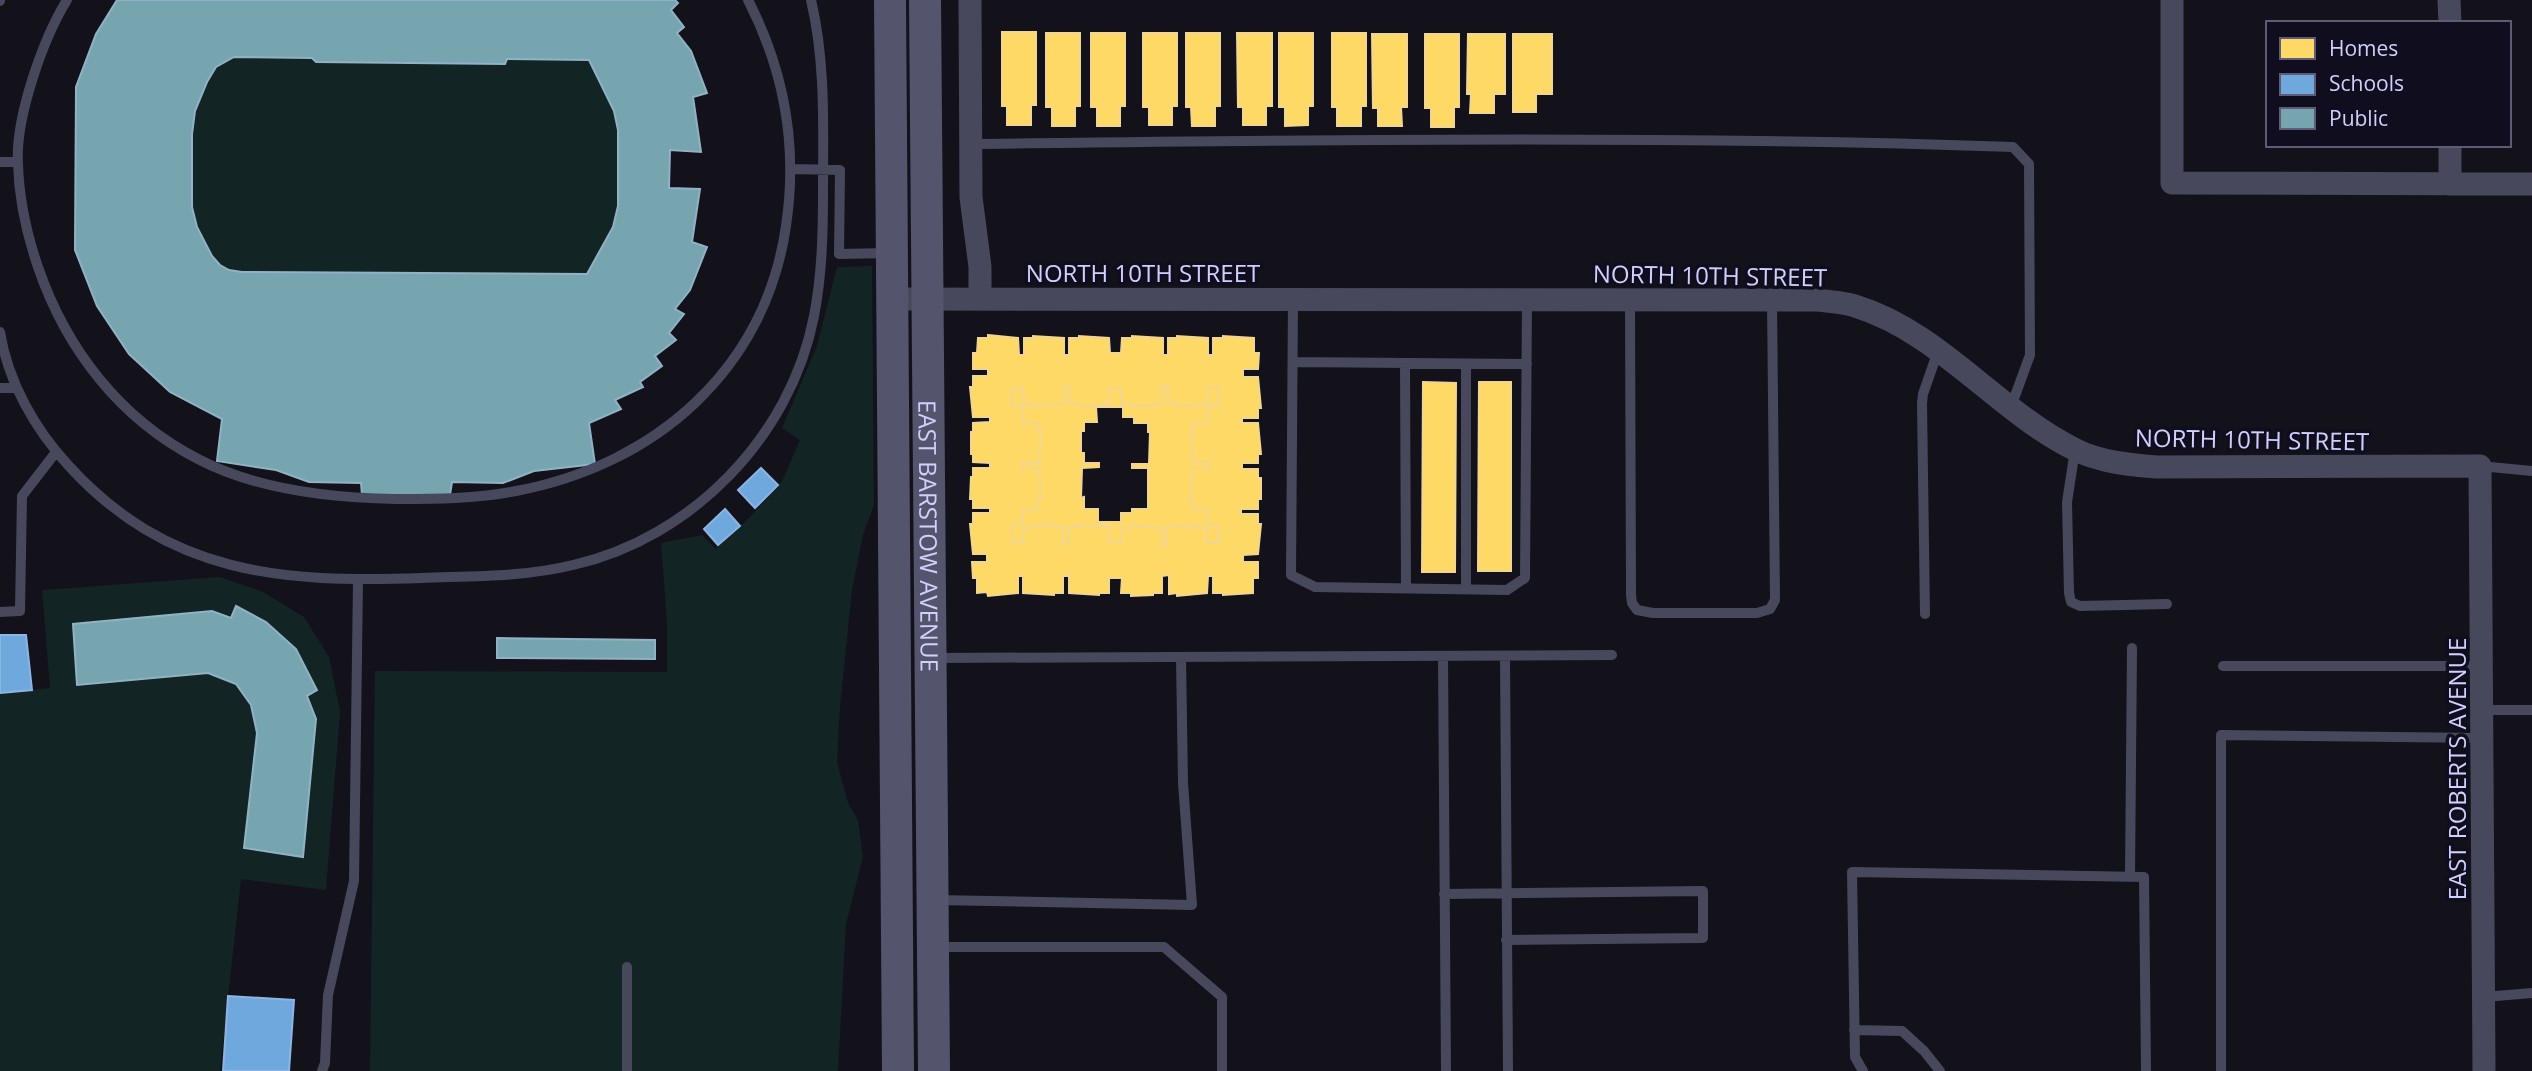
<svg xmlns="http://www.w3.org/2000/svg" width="2532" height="1071" viewBox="0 0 2532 1071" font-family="'Open Sans',sans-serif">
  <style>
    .grass { fill: #122524 }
    .homes { fill: #ffd966; stroke: #f1d693; stroke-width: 2; fill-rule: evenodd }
    .schools { fill: #6fa8dc; stroke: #8cb4e5; stroke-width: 2 }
    .public { fill: #76a5af; stroke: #91b2c6; stroke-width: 2; fill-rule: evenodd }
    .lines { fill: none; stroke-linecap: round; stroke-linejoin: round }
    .lane { stroke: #47485b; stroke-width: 10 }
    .street { stroke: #47485b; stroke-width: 23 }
    .secondary { stroke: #54556d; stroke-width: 32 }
    .labels { text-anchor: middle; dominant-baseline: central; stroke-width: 7; stroke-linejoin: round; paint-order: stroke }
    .street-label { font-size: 24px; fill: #d1cffb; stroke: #100e1e }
  </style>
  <rect width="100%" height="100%" fill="#13121a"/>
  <path class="grass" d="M117 0H675L678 3 671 10 684 27 677 33 691 51 707 93 693 97 701 152 670 151V188L700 189 692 242 707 247 690 290 676 309 684 314 670 333 676 340 655 356 662 366 640 382 643 387 616 400 621 409 589 423 595 464 452 482 450 495H362L361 483 217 461 222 419 170 392 129 354 97 306 75 250 76 87 96 34Z
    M872 266 874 505 863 535 852 590 840 706 837 762 848 803 858 820 863 857 846 924 838 1071H370L375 671 667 672V622L661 543 702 535 716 549 751 516 782 481 800 440 782 428 817 346 837 267Z
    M220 577 263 592 304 617 329 657 340 712 326 890 241 879 220 1071H0V693L50 688 42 590Z"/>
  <path class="homes" d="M1002 32H1036V105H1031V125H1007V106H1002Z
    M1046 33H1080V106H1075V126H1052V107H1046Z
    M1091 33H1125V106H1120V126H1097V107H1091Z
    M1143 33H1177V106H1172V125H1149V107H1143Z
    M1186 33H1220V106H1215V126H1192L1191 107H1186Z
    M1237 33H1272V106H1266V125H1243V107H1238Z
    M1279 33H1313V106H1308V125L1285 126V107H1279Z
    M1332 33H1366V106H1361V126H1337V107H1332Z
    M1372 34H1407V107H1401L1402 126H1378V108H1373Z
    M1425 34H1459V107H1454V127H1431V108H1425Z
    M1468 34H1505V94H1494V113H1470L1471 94H1467Z
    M1513 34H1552V94H1536V112H1513Z
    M988 335 1018 338 1019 355H1024V338H1033V336L1064 338V355H1069V338H1079V336L1109 338 1110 353H1121L1122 338H1132V336L1163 338V355H1168V338H1177V336L1208 338V355H1213V338H1223V336L1254 338V353H1259L1258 369H1243V377H1258L1261 408H1258V418H1242V423H1258L1261 454H1258V463H1242V469H1258V478H1261V499H1258V509H1241V514H1258V524H1261L1258 554 1243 555V562H1258V578H1253V593L1223 595V593H1213V576H1208L1207 593 1177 596V593L1169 594V575L1162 576V593H1153V595L1131 596V593H1121L1122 578H1109V593H1099V595L1069 593V576H1063V593H1054V595L1023 593V576H1018V593L988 596 987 592 977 593V578H973L972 562H987V554H973L970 524H973V513H990V508H973V499H970L971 477H973V468H990V463L973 462V454H971V432H973V423L990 422V417H973L970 387H973V376H988V369H973V353H977L978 338H988ZM1162 386H1168V404L1177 403V406H1199V404H1208V388H1219V406H1208V423H1193V432H1191L1193 462H1210V468H1193L1190 501H1193V509H1208V525H1219V543H1207V528H1198V525L1167 527V545H1162V528L1132 525 1131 528H1122L1121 543H1110L1109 527 1078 525V527H1069L1068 544H1063V527H1054V525H1034V527L1024 528 1023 543H1012V525L1023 524V509H1038V499H1041L1039 468H1021V463H1039L1041 432H1038V423H1023V406H1012V389L1023 388 1024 404H1033V406L1064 404V387H1069V404H1078V407L1110 404 1109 388 1121 389V404H1132V406H1153V404H1162Z
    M1423 382 1456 383 1455 572H1422Z
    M1479 382H1511V571H1478Z
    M1162 386H1168V404L1177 403V406H1199V404H1208V388H1219V406H1208V423H1193V432H1191L1193 462H1210V468H1193L1190 501H1193V509H1208V525H1219V543H1207V528H1198V525L1167 527V545H1162V528L1132 525 1131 528H1122L1121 543H1110L1109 527 1078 525V527H1069L1068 544H1063V527H1054V525H1034V527L1024 528 1023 543H1012V525L1023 524V509H1038V499H1041L1039 468H1021V463H1039L1041 432H1038V423H1023V406H1012V389L1023 388 1024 404H1033V406L1064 404V387H1069V404H1078V407L1110 404 1109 388 1121 389V404H1132V406H1153V404H1162Z
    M1096 407H1123V417H1134V423H1148V432H1150L1149 464H1132V468H1148V509H1132V513H1121V522H1098V509H1084V497L1081 498 1082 468 1099 467V463H1084V453H1081V431H1084V422H1097Z"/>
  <path class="schools" d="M761 468 778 485 755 508 738 490Z
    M725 509 740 526 718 545 704 529Z
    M0 635H26L32 690 0 693Z
    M228 996 294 1000 289 1071H223Z"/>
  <path class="public" d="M117 0H675L678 3 671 10 684 27 677 33 691 51 707 93 693 97 701 152 670 150 669 188 700 189 692 242 707 247 690 290 675 309 684 314 669 333 676 340 655 356 662 366 640 382 643 387 615 400 621 409 589 423 595 464 534 471 503 483 452 482 450 495H362L361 483 309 482 276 470 217 461 222 419 170 392 129 354 97 306 75 250 76 87 96 34ZM234 57 312 58 316 62 505 64 507 59 589 60 614 111 618 130V206L613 227 587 274 242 272 229 270 220 265 212 256 197 227 192 207V134L195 111 207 82 216 67Z
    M236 606 266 622 296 649 317 690 307 696 316 719 303 857 244 848 257 733 251 705 236 684 208 673 77 685 73 624 212 611 231 618Z
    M497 638 655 640V659L497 658Z"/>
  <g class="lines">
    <path class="lane" d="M67 0C43 39 15 118 18 164 19 198 27 235 38 267 66 349 120 419 198 459 257 490 330 498 396 499 435 499 476 499 516 491 655 465 765 370 786 226 798 146 785 72 748 0
      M0 1V0
      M971 144C1318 140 1666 135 2013 147L2029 164 2030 355 2011 407
      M0 162H17
      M792 169 840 170 839 254 889 253
      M1293 299 1291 575 1315 587 1507 590 1525 578 1527 300
      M1630 300 1631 595 1632 603 1637 610 1653 613H1757L1770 609 1775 600 1772 300
      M0 332C8 382 35 429 68 465 168 575 282 583 422 578 473 576 524 577 573 565 692 538 791 436 814 316 822 275 823 234 823 192 823 128 826 63 811 0
      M1293 362 1527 364
      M1405 363 1406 588
      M1466 364V589
      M0 388H17
      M2075 450 2067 502 2069 593 2071 602 2080 606 2167 604
      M2480 466 2532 471
      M0 612 20 611 22 496 56 452
      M1925 614 1922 403 1923 394 1938 351
      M1443 656 1446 1071
      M1505 656 1508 1071
      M933 658 1612 655
      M2223 666H2482
      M2482 710H2532
      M2130 877 2132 648
      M1444 894 1703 891V938L1506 940
      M935 900 1192 905 1183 783 1181 657
      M935 947H1164L1222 997V1071
      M2484 997 2532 993
      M1854 1030 1902 1031 1924 1051 1940 1071
      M322 1071 325 1063 328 995 354 881 358 580
      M627 1071V967
      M1863 1071 1855 1057 1852 872 2144 877 2146 1071
      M2221 1071V735L2482 738"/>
    <path class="street" d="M970 0 971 197 980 267V298
      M2172 0V183L2532 184
      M2449 0 2450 23
      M2450 145V184
      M893 299 1818 300C1830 302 1844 302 1855 306 1940 332 1996 410 2074 449 2099 462 2130 465 2157 467L2480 466 2484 1071"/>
    <g class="secondary">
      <path d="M890 0 898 1071"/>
      <path id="s1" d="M925 0 934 1071"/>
    </g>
  </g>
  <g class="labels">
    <g class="street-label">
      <text x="1143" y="272">NORTH 10TH STREET</text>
      <text transform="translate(1710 275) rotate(1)">NORTH 10TH STREET</text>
      <text transform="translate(2252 439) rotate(1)">NORTH 10TH STREET</text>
      <text stroke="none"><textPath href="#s1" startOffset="536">EAST BARSTOW AVENUE</textPath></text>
      <text transform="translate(2456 769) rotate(-90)">EAST ROBERTS AVENUE</text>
    </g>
  </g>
  <rect x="2266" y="21" width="245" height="126" fill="#100e1e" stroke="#5d5b76" stroke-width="2"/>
  <rect x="2280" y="38" width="35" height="21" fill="#ffd966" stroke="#5d5b76" stroke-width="2"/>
  <text x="2329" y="56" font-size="21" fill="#d1cffb">Homes</text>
  <rect x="2280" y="74" width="35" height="21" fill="#6fa8dc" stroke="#5d5b76" stroke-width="2"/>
  <text x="2329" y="91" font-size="21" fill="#d1cffb">Schools</text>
  <rect x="2280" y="108" width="35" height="21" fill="#76a5af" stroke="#5d5b76" stroke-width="2"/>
  <text x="2329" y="126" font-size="21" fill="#d1cffb">Public</text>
</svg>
